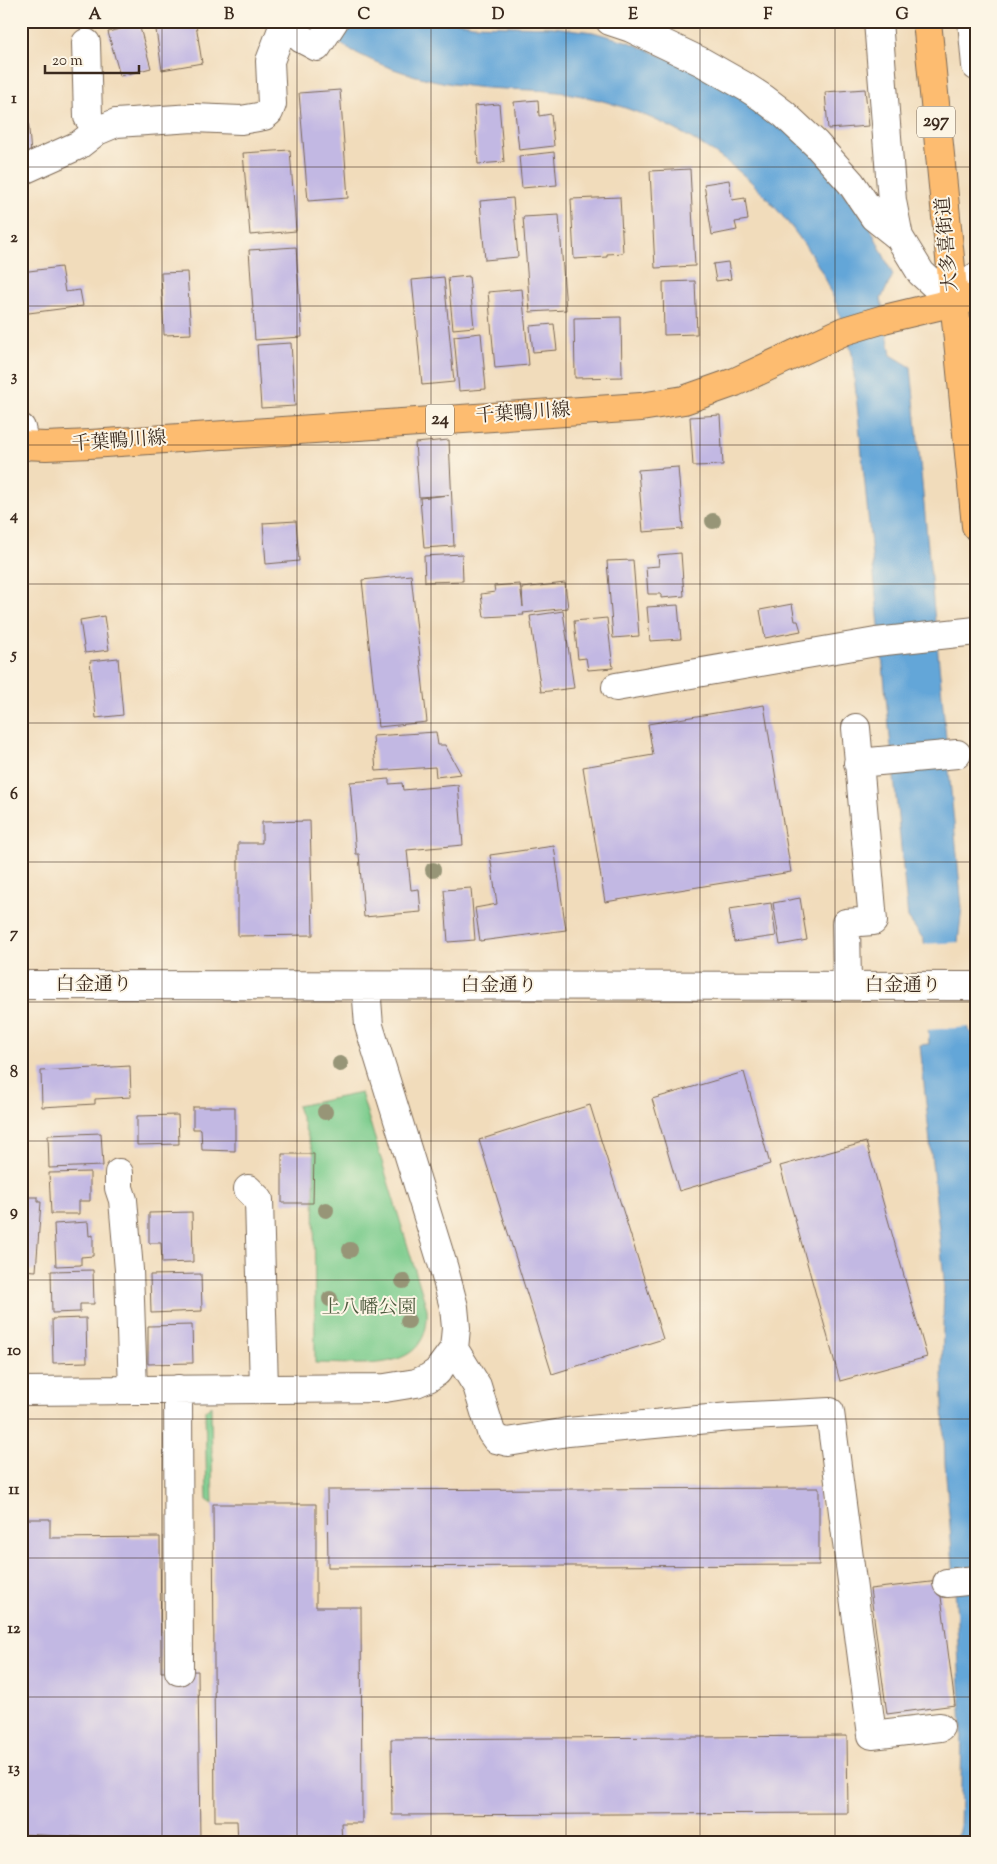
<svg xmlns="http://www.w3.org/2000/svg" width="997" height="1864" viewBox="0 0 997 1864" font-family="'Sorts Mill Goudy','Noto Serif JP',serif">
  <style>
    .green { fill: #7bcc8d; stroke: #5b7b56 }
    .water { fill: #64a6d8; stroke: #50687b }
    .pier { fill: #f1dcbb }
    .building { fill: #c2b8e3 }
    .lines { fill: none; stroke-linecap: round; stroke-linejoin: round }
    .minor-casing { stroke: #7b6855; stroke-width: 30 }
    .major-casing { stroke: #7b6855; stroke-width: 30 }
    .highway-casing { stroke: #7b6855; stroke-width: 30 }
    .minor { stroke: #fff; stroke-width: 28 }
    .major { stroke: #fdbc6f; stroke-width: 28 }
    .highway { stroke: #fdbc6f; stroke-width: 28 }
    .tree { fill: #979577 }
    .grid { fill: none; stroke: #3b2a1e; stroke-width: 1; stroke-opacity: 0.55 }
    .labels { text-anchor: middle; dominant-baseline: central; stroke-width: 4; stroke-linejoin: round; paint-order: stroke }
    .shield { fill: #fcf5e5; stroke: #75675a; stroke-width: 1 }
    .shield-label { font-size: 18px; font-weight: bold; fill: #3b2a1e }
    .street-label { font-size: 19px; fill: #3b2a1e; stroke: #fcf5e5 }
    .park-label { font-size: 19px; fill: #4e5b3f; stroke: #fcf5e5 }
    .neatline { fill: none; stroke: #3b2a1e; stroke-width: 2 }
    .grid-label { font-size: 16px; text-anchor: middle; font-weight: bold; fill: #3b2a1e }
  </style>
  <rect width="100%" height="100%" fill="#fcf5e5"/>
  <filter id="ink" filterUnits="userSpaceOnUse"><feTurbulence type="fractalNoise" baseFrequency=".02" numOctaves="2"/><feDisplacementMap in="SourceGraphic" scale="10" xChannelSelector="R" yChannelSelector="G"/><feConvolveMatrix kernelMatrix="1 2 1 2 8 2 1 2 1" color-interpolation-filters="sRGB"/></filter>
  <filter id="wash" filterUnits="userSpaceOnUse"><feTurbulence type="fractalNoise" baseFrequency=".0096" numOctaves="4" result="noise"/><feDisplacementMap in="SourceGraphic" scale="20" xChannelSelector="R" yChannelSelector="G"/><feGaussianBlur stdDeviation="1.12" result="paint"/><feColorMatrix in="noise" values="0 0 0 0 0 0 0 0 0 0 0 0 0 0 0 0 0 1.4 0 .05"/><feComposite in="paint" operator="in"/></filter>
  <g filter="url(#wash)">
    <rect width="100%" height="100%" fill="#f1dcbb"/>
    <path class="green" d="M361 1093 427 1309C431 1376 361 1363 315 1363L314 1154 297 1106Z
      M211 1406V1410L213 1504 207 1500 205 1410Z"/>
    <path class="water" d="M310 21H453L473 25 553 27 593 32 629 42 723 82 807 147 870 227 893 275 881 299 891 355 911 367 962 908 958 942 969 1030 973 1034 976 1055V1843H953L960 1832 962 1731 956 1603 945 1463 942 1372 944 1279 920 1045 929 1044 924 940 908 918 852 354C845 329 837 304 826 280 817 262 805 245 793 229 776 208 758 186 736 169 686 129 622 100 558 92 534 89 511 90 487 88 424 83 358 64 310 21Z"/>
    <path class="pier" d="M961 942 971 1027 926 1030 922 944Z"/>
    <g id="blocks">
      <path class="building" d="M139 24 151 68 120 76 108 32Z
        M196 24 202 63 162 70 156 30Z
        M865 89 869 126 828 129 825 92Z
        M340 90 348 198 308 201 299 93Z
        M538 100 539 116 551 114 554 146 519 150 514 102Z
        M499 104 504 162 478 164 474 106Z
        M21 110H23V118H28L31 154 21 157Z
        M290 150 296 231 250 235 243 153Z
        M554 152 557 185 522 188 519 156Z
        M690 169 695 266 655 268 650 171Z
        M729 180 732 200 745 198 748 220 735 222 737 230 712 235 704 184Z
        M620 197 623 253 607 254V257L574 259 571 199Z
        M513 198 518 257 485 260 480 201Z
        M559 215 566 310 530 312 523 217Z
        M296 247 302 337 255 340 249 250Z
        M728 262 731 279 716 281 713 264Z
        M61 267 65 292 80 290 83 306 21 314V272Z
        M187 272 191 334 164 335 161 273Z
        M469 276 474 327 453 329 448 278Z
        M444 277 454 382 422 385 412 280Z
        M695 281 697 334 664 335 663 282Z
        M522 289 529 365 495 368 488 292Z
        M621 317 622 377 575 378 574 318Z
        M554 324 557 350 533 352 530 326Z
        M481 333 486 389 459 391 454 336Z
        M291 343 295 406 261 408 257 345Z
        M720 415 723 465 693 466 690 417Z
        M449 440 454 546 424 548 420 498 449 495 419 497 415 443Z
        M678 467 683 529 643 532 638 470Z
        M296 521 299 561 266 564 263 523Z
        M681 553 684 596 661 598V594H648L646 567 659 566 658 555Z
        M462 554 463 581 425 582 424 556Z
        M633 560 639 636 613 638 607 561Z
        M411 575 427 722 378 727 362 580Z
        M565 583 568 608 523 613 524 615 484 617 481 594 495 592 494 586 520 584 523 607 522 588Z
        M792 604 795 621H798L801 631 765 638 760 610Z
        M678 605 681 639 650 641 647 607Z
        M563 611 574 688 541 692 530 616Z
        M104 616 109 650 85 653 80 620Z
        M607 618 613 668 588 670 586 658 578 659 574 621Z
        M118 658 123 715 96 718 90 661Z
        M764 705 791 872 605 902 583 767 653 755 648 724Z
        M436 732 438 745H445L461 774 436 777 435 767 376 771 373 736Z
        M389 779V784L402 783 403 790 458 785 463 845 407 850 411 890 419 889 421 912 364 917 359 854H356L350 782Z
        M310 821 313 935 238 936V843H262V822Z
        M554 846 566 930 480 941 475 908 497 904 490 855Z
        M471 888 475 940 448 942 444 890Z
        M800 898 807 940 780 945 773 903Z
        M771 903 776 936 734 942 729 909Z
        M130 1066 131 1097 95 1099V1104L42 1107 41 1071Z
        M744 1072 770 1164 679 1191 652 1099Z
        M590 1105 663 1339 552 1374 479 1140Z
        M193 1107H235V1151L202 1150 201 1129H193Z
        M178 1115 179 1144 137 1145V1116Z
        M101 1133 103 1166 49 1168 48 1135Z
        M866 1142 927 1357 840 1381 780 1166Z
        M282 1154H314L313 1203H282Z
        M90 1172V1201H79V1214H51L49 1173Z
        M21 1197H38V1202H41L36 1271 21 1270Z
        M192 1212 193 1262 162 1263 161 1243H149V1213Z
        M88 1222 89 1236 93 1235V1256L81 1257V1265L56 1266 54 1224Z
        M93 1270 94 1304H80V1312L52 1313 51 1271Z
        M201 1274 202 1311 151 1313 150 1275Z
        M86 1318 87 1362 53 1363 52 1319Z
        M192 1325 193 1363 148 1364V1326Z
        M819 1488V1565L328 1567 327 1490Z
        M213 1504H316V1607H361L362 1823H341L342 1843H238L237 1821H215Z
        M21 1519H50V1538L160 1537 161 1672 198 1671 200 1841 123 1839 21 1834Z
        M939 1581 955 1705 887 1714 870 1589Z
        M847 1736 848 1813 392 1815 391 1739Z"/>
    </g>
  </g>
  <g filter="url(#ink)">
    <use href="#blocks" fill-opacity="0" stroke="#7b6855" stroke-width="1"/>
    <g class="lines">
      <defs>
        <path id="minor" d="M282 21 302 39 317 47 334 21
          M610 21 631 28 702 62 746 87 763 98 784 114 816 144 851 183 874 217 899 237
          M878 21 892 201 899 237 921 273 953 302 976 277
          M972 21 976 66
          M86 43 88 117 97 131
          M21 171 79 145 97 131 116 123 193 118 241 120 264 116 269 112 272 104 270 61 284 24
          M21 428 25 446
          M616 687 876 642 976 631
          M858 763 957 754
          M21 985 976 986
          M847 986 846 923 873 921 856 728
          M119 1173V1188L123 1200 129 1270 133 1390
          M248 1189 259 1200 264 1388
          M454 1349 477 1386 491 1432 496 1439 508 1442 568 1432 730 1417 830 1412 872 1735 940 1727
          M178 1389 179 1671
          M21 1391 385 1388 416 1383 428 1378 437 1372 454 1349 456 1328 454 1307 444 1269 369 1026 366 986
          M947 1583 976 1580"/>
        <path id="major" d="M21 445 46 446 90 444 641 407 684 400 735 382 844 331 884 319 976 297"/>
        <path id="highway" d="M927 21 976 526"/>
      </defs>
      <use href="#minor" class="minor-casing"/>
      <use href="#major" class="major-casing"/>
      <use href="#highway" class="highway-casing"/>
      <use href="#minor" class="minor"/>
      <use href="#major" class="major"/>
      <use href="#highway" class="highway"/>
    </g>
    <g class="tree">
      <circle cx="713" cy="521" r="8"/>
      <circle cx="433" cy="870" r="8"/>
      <circle cx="340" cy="1064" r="8"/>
      <circle cx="325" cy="1112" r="8"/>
      <circle cx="326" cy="1210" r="8"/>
      <circle cx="350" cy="1250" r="8"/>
      <circle cx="403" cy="1281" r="8"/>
      <circle cx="330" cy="1299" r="8"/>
      <circle cx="408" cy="1321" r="8"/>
    </g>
  </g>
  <path class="grid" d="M162 21V1843M297 21V1843M431 21V1843M566 21V1843M700 21V1843M835 21V1843M21 167H976M21 306H976M21 445H976M21 584H976M21 723H976M21 862H976M21 1002H976M21 1141H976M21 1280H976M21 1419H976M21 1558H976M21 1697H976"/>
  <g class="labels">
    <g class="shield">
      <rect x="917" y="106.5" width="38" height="31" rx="4"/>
      <rect x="426" y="404.5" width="28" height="31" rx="4"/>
    </g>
    <g class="shield-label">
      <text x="936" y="122">297</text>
      <text x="440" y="420">24</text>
    </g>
    <g class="street-label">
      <text transform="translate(948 244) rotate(-95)">大多喜街道</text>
      <text transform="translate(523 414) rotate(-4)">千葉鴨川線</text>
      <text transform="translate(119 442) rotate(-4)">千葉鴨川線</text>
      <text x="94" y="985">白金通り</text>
      <text x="499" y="986">白金通り</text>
      <text x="903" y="986">白金通り</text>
    </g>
    <g class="park-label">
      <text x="369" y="1308">上八幡公園</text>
    </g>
  </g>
  <rect width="997" height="1864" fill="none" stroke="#fcf5e5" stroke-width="55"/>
  <path d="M45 65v8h94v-8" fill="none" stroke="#3b2a1e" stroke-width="2.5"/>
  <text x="52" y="65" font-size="15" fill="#3b2a1e" stroke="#fcf5e5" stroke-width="4" paint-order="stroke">20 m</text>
  <rect x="28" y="28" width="942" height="1808" class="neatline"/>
  <g class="grid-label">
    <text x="95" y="19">A</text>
    <text x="229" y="19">B</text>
    <text x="364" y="19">C</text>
    <text x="498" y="19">D</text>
    <text x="633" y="19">E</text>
    <text x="768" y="19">F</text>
    <text x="902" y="19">G</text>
    <text x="14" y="103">1</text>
    <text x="14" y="242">2</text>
    <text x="14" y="381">3</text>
    <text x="14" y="520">4</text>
    <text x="14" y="659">5</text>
    <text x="14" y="799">6</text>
    <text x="14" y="938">7</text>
    <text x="14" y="1077">8</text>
    <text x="14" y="1216">9</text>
    <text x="14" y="1355">10</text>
    <text x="14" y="1494">11</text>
    <text x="14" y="1633">12</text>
    <text x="14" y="1773">13</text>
  </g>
</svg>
